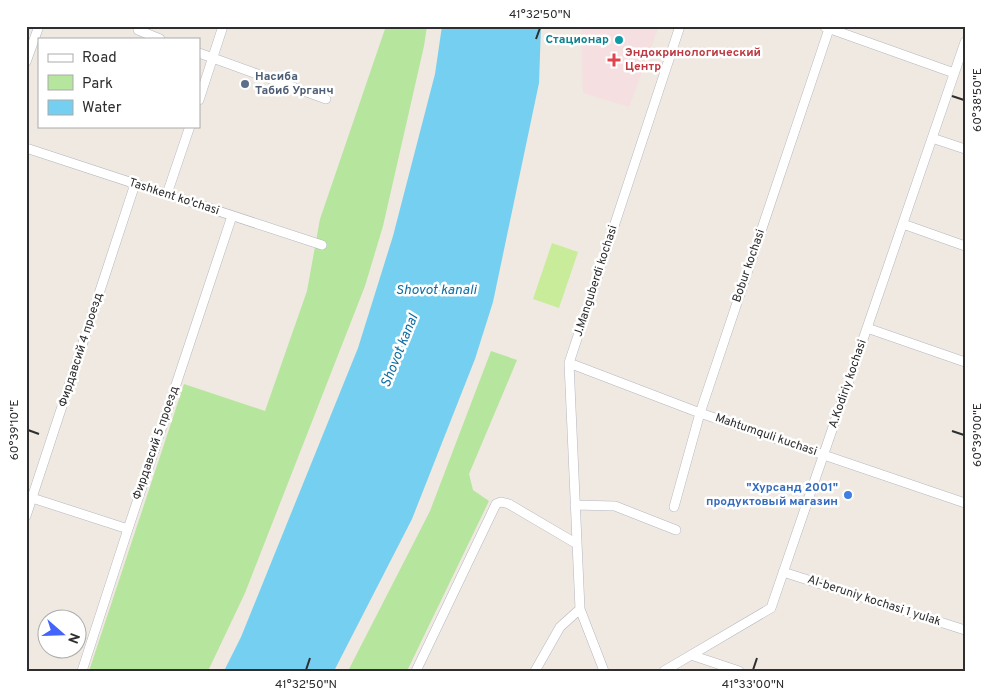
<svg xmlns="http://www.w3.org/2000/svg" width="991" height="697" viewBox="0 0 991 697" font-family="Overpass,sans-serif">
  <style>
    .medical { fill: #f5dfe0 }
    .green { fill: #b6e59e }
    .pitch { fill: #c9ec9a }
    .water { fill: #75cff0 }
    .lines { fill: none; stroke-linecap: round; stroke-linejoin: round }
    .minor-casing { stroke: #b4b7c1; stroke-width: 10 }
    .minor { stroke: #fff; stroke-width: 9 }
    .ticks { fill: none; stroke: #2e2e2e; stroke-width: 2 }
    .culture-dot { fill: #0f9aa8; stroke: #fff; stroke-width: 2 }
    .health-dot { fill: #e0444e; stroke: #fff; stroke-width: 2 }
    .service-dot { fill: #5c6f8a; stroke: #fff; stroke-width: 2 }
    .shop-dot { fill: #3f7fe0; stroke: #fff; stroke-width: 2 }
    .labels { text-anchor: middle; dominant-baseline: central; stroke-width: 5; stroke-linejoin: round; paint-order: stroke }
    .culture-label { font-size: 12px; font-weight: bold; fill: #0d838f; stroke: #fff; text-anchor: end }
    .health-label { font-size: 12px; font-weight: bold; fill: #be3a42; stroke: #fff; text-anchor: start }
    .service-label { font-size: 12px; font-weight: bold; fill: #4e5e75; stroke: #fff; text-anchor: start }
    .street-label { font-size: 12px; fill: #2e2e2e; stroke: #fff }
    .shop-label { font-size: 12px; font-weight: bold; fill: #366cbe; stroke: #fff; text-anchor: end }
    .water-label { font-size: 14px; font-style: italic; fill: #0d6fa3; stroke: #fff }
    .neatline { fill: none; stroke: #2e2e2e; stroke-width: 2 }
    .ticks-label { font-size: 12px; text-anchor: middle; fill: #2e2e2e }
  </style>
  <rect width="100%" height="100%" fill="#efe9e1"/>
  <path class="medical" d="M581 26H659L629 107 583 93Z"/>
  <path class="green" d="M386 26H427L424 46 383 226 365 286 245 593 208 671H89L184 384 265 411 307 291 320 219Z
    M491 351 517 360 469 474 473 490 489 501 407 671H348L430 511Z"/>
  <path class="pitch" d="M552 243 578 252 559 308 533 299Z"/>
  <path class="water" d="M442 26H541L539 83 493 302 475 359 412 519 334 671H224L241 637 358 348 393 236 435 74Z"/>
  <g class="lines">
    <defs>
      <path id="minor" d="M825 27 954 73
        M138 30 160 39
        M199 53 326 99
        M26 62 39 26
        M199 100 223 26
        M932 138 965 149
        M26 148 322 245
        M167 194 190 126
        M903 224 965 246
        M867 328 965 362
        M569 363 700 413 965 503
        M26 496 128 529
        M575 505 615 506 676 530
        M674 507 700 413 830 26
        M26 516 135 184
        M783 572 965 630
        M691 655 739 671
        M82 671 128 529 232 216
        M416 671 496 504 501 502 509 504 577 544
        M535 671 560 627 580 609
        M604 671 580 609 569 363 680 26
        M664 671 771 608 965 42"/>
    </defs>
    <use href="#minor" class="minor-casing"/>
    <use href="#minor" class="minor"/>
  </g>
  <path class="ticks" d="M536 39 540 28M952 96 964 100M28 430 39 434M952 431 964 435M306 670 310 658M753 670 757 658"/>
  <circle class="culture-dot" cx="619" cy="40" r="5"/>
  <path class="health-dot" d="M611.5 52.5h5v5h5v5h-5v5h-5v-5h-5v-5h5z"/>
  <circle class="service-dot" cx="245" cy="84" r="5"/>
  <circle class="shop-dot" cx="848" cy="495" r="5"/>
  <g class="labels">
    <g class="culture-label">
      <text x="609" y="40">Стационар</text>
    </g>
    <g class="health-label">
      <text x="625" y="53">Эндокринологический<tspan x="625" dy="14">Центр</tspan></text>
    </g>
    <g class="service-label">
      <text x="255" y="77">Насиба<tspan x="255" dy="14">Табиб Урганч</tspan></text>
    </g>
    <g class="street-label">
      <text transform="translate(174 197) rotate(18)">Tashkent ko'chasi</text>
      <text transform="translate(749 266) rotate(-71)">Bobur kochasi</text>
      <text transform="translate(596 281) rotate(-72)">J.Manguberdi kochasi</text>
      <text transform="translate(81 350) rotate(-72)">Фирдавсий 4 проезд</text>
      <text transform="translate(848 384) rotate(-71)">A.Kodiriy kochasi</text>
      <text transform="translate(766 435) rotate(19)">Mahtumquli kuchasi</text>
      <text transform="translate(156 443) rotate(-71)">Фирдавсий 5 проезд</text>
      <text transform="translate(874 601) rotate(18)">Al-beruniy kochasi 1 yulak</text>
    </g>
    <g class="shop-label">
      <text x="838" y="488">"Хурсанд 2001"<tspan x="838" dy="14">продуктовый магазин</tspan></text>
    </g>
    <g class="water-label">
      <text x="436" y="290">Shovot kanali</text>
      <text transform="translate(400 351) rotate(-68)">Shovot kanal</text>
    </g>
  </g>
  <rect width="991" height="697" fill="none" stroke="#ffffff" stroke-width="55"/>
  <rect x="38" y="38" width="162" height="90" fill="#ffffff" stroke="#ababab"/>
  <rect x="48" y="54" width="25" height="8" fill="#ffffff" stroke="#ababab"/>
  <text x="82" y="62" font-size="15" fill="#2e2e2e">Road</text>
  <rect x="48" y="75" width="25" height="15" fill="#b6e59e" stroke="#ababab"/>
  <text x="82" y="88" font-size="15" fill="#2e2e2e">Park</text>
  <rect x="48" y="100" width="25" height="15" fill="#75cff0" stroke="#ababab"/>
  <text x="82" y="112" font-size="15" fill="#2e2e2e">Water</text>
  <g transform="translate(62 634) rotate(110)"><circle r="24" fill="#ffffff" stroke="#ababab"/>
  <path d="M0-4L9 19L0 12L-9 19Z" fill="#4264fb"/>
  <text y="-8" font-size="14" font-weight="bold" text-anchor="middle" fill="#2e2e2e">N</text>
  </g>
  <rect x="28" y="28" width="936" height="642" class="neatline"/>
  <g class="ticks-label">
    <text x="540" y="18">41°32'50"N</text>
    <text transform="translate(977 100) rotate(-90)" y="4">60°38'50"E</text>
    <text transform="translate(14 430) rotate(-90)" y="4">60°39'10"E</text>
    <text transform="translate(977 435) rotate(-90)" y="4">60°39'00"E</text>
    <text x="306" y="688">41°32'50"N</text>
    <text x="753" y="688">41°33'00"N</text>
  </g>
</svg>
